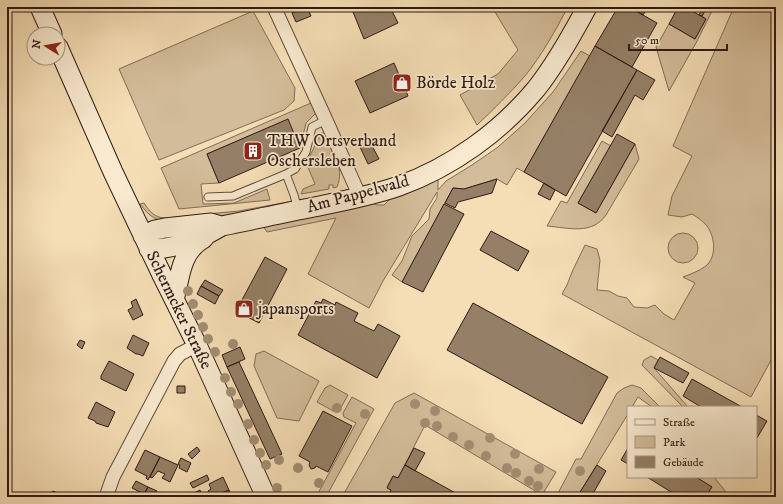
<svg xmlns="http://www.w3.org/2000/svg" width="783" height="504" viewBox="0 0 783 504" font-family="'IM FELL DW Pica',serif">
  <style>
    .green { fill: #d3bc99; stroke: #806c56 }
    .building { fill: #958067; stroke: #2e1b13 }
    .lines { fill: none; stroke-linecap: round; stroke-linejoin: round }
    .lane-casing { stroke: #604c3c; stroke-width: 9 }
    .street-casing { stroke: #604c3c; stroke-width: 15 }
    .secondary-casing { stroke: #2e1b13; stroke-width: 21 }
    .lane { stroke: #f8e9cf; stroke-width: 7 }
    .street { stroke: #f8e9cf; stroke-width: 13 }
    .secondary { stroke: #f8e9cf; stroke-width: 19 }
    .tree { fill: #a38d72 }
    .labels { text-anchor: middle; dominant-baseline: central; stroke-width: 3.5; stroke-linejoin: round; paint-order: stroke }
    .poi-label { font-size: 17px; fill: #2e1b13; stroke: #f8e9cf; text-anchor: start }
    .street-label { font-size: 17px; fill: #2e1b13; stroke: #f8e9cf }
  </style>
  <rect width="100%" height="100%" fill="#f5ddb5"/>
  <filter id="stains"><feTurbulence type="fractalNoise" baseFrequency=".005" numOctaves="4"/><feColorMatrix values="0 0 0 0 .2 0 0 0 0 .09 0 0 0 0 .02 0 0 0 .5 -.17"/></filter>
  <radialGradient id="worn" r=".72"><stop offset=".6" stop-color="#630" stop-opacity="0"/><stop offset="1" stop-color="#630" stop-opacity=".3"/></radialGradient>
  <path class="green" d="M492 7H568C555 31 542 55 525 76 510 93 494 109 477 125L460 95 498 74 518 50Z
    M734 7H776V351L751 397 562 294 567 285 572 272 585 245 597 249 600 260 597 290 609 291 618 296 627 298 634 307 647 308 655 305 664 314 674 320 695 283 683 277C691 274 699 271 706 266 717 256 715 237 707 226 703 221 697 217 692 214L682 217 668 215 672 196 692 156 673 146Z
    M253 11 295 88 294 101 284 110 159 160 119 69Z
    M705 11H712L696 43 669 91 656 47 669 24 695 39 706 19 702 16Z
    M581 51 590 56 524 172 517 168 507 185 497 179 464 189 453 188 402 282 392 275 402 261 412 236 429 219 430 209 437 198V192L383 281 369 308 308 274 336 218 267 232 263 226 370 202 377 205H384L394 195 438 178V190L446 181 472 165 498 147 525 123 553 92Z
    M311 103 316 113 306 123 300 148 287 120 207 154 219 183 201 184 203 204 234 203 267 189 270 200 179 209 161 168Z
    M321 133H325C333 151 345 167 337 187L333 188V185H329V189L301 194 303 189 315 184 307 165V162Z
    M602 141 611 146 578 203 596 213 635 144 639 159 606 215C592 235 569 228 547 226L561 201 567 203Z
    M288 202V206L239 215 171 221C155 221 150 217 140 204L144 203C150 212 155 218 166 218L239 211Z
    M668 248a15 15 0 1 1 30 0a15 15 0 1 1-30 0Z
    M264 351 319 381 299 421 277 418 254 366 256 354Z
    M651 356 658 360 654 368 688 407H683L642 365 644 360Z
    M330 385 348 395 339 411 335 412 317 402 325 388Z
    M632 385 641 388 660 407H652L638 397 632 407H628V414L577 497H556L576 459H581L617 393 624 388Z
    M414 393 556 472 542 495 425 425 398 478 393 476 387 487 391 490 388 497H342L395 403Z
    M352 397 374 409 326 497H316L356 423 344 417 343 413Z
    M696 477H714L726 492 728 497H705L712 487Z"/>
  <path class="building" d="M307 7 311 16 296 22 292 13Z
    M351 7H390L398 23 364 39Z
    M618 7H629L657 23 632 67 595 46Z
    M629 7H648L643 15Z
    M678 7H685L706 19 695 39 669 24Z
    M702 9 705 11 702 16 699 15Z
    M595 46 637 70 566 196 524 172Z
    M394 63 408 96 370 113 355 81Z
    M637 70 655 80 643 100 635 95 612 137 602 131Z
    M288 119 300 148 219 183 207 154Z
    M617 134 635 144 596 213 578 203Z
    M370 142 379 159 368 164 360 147Z
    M497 179 492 193 458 202 455 208 445 203 453 188 464 189Z
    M544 183 555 190 550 200 538 194Z
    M444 204 464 214 423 292 402 282Z
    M491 231 529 251 518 271 480 250Z
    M265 257 287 269 259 323 236 311Z
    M205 280 223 290 219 296 201 286Z
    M201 286 219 296 215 304 197 294Z
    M136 299 143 315 133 320 128 310 133 307 131 302Z
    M323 299 335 305 336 302 358 313 354 321 374 331 378 324 400 336 377 378 298 335 316 301 321 303Z
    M473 303 608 377 582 424 447 350Z
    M133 335 149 343 143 356 138 354H136L127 348Z
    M80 340 85 342 82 349 77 345Z
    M240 347 245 359 227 367 222 355Z
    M660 357 689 373 683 383 654 368Z
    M109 361 134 374 126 391 101 379V376Z
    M239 362 282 454 270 459 227 367Z
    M692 379 742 407H701L683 396Z
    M177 386H185V393H177Z
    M96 402 115 412 108 427 96 423 95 421 88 418Z
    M323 411 352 426 328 472 316 466 315 468 311 469 309 465 310 462 299 456Z
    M756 415 767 421 757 438H756Z
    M197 447 200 451 192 459 188 454Z
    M414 448 425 453 415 471 405 465Z
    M628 448V464L621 460Z
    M145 450 160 457 148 480 146 478 147 476 135 470Z
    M160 457 178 465 170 482 162 478 165 474 158 471 152 478 150 477Z
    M181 458 191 463 187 472 179 468 180 465 178 464Z
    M405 465 450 490 463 497H388L391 490 387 488 393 476 398 478Z
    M597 465 606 471 591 497H577Z
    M207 475 209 480 193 488 190 483Z
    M223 477 229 490 211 497 208 491 211 489 209 484Z
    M647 477H696L712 487 705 497H679Z
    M136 481 148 487 144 494 132 488Z
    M148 487 157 491 154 497H149L144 494Z
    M200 490 203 497H187L192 494Z
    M229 490 232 497H213Z
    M53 491 66 497H50Z"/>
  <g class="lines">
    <defs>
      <path id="lane" d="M286 174 295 169 306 152 312 127 326 120
        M208 197 233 196 286 174 294 195 298 210"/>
      <path id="street" d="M274 7 326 120 360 197
        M106 497 113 477 174 361 180 354 197 345"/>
      <path id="secondary" d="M40 7 52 34
        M58 47 113 172 162 275 197 345 266 497
        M143 236 155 230 165 228 211 223 221 226
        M149 249C176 249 199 240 222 226 252 220 283 213 314 207 342 201 371 196 399 186 452 167 500 132 536 89 556 64 572 35 587 7
        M174 299C179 283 180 261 192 248 195 244 200 241 204 238"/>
    </defs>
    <use href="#lane" class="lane-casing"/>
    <use href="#street" class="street-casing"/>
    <use href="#secondary" class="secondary-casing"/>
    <use href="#lane" class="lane"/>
    <use href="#street" class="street"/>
    <use href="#secondary" class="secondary"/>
  </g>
  <g class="tree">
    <circle cx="188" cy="291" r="5"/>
    <circle cx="193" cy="304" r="5"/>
    <circle cx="198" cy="315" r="5"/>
    <circle cx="203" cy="327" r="5"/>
    <circle cx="208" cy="339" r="5"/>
    <circle cx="233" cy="344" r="5"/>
    <circle cx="215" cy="352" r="5"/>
    <circle cx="225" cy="378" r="5"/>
    <circle cx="231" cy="392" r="5"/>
    <circle cx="238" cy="404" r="5"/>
    <circle cx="415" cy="404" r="5"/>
    <circle cx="337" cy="408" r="5"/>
    <circle cx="435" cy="411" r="5"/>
    <circle cx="365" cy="414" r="5"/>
    <circle cx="425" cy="423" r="5"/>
    <circle cx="248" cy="424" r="5"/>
    <circle cx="437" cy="426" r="5"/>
    <circle cx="453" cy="437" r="5"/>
    <circle cx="490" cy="438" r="5"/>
    <circle cx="254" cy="440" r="5"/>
    <circle cx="469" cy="445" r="5"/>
    <circle cx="260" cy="453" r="5"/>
    <circle cx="515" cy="454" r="5"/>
    <circle cx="486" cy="456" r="5"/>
    <circle cx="279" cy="460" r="5"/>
    <circle cx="266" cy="465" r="5"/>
    <circle cx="298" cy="468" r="5"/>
    <circle cx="507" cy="468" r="5"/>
    <circle cx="539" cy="469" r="5"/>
    <circle cx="580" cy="471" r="5"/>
    <circle cx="516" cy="473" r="5"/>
    <circle cx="529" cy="481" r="5"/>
    <circle cx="319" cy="483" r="5"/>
    <circle cx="538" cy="486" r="5"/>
    <circle cx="277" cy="488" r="5"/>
  </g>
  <defs>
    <symbol id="shop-square" viewBox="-11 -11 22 22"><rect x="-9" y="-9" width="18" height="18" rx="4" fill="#8f2418" stroke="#f8e9cf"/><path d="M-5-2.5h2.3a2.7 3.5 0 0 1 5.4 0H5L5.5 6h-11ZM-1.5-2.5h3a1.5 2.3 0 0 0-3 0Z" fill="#fff"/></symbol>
    <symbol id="building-square" viewBox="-11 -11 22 22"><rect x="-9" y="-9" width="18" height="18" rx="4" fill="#8f2418" stroke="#f8e9cf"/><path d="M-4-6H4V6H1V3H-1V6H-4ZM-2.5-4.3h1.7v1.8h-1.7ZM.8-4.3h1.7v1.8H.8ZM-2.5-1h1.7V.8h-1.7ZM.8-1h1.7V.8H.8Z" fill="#fff"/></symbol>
  </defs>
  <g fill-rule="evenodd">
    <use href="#shop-square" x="391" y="72" width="22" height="22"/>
    <use href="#building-square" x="242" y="140" width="22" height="22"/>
    <use href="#shop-square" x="233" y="298" width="22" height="22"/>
  </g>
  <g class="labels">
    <g class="poi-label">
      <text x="416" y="83">Börde Holz</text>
      <text x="267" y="141">THW Ortsverband<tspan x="267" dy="20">Oschersleben</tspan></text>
      <text x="258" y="309">japansports</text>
    </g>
    <g class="street-label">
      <text transform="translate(358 194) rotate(-15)">Am Pappelwald</text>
      <text transform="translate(179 310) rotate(64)">Schermcker Straße</text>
    </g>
  </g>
  <rect width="783" height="504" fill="none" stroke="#f5ddb5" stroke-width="24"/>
  <rect x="8" y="8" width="767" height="488" fill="none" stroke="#2e1b13" stroke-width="2"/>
  <rect x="12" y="12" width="759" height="480" fill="none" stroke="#2e1b13"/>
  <rect x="627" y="406" width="130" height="72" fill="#f8e9cf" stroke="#a79784"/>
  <rect x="635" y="419" width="20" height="6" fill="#f8e9cf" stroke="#a79784"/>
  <text x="663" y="426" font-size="12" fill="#2e1b13">Straße</text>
  <rect x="635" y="436" width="20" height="12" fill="#d3bc99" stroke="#a79784"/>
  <text x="663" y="446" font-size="12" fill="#2e1b13">Park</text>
  <rect x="635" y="456" width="20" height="12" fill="#958067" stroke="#a79784"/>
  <text x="663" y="466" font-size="12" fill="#2e1b13">Gebäude</text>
  <g transform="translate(46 46) rotate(281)"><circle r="19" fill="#f8e9cf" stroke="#a79784"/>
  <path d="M0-3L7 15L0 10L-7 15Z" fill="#8f2418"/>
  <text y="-6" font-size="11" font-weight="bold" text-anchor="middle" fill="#2e1b13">N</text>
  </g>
  <path d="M629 44v6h98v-6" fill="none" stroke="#2e1b13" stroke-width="2"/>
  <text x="635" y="44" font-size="12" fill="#2e1b13" stroke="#f8e9cf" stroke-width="3" paint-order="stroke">50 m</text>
  <rect width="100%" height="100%" filter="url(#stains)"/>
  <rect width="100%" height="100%" fill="url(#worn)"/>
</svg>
